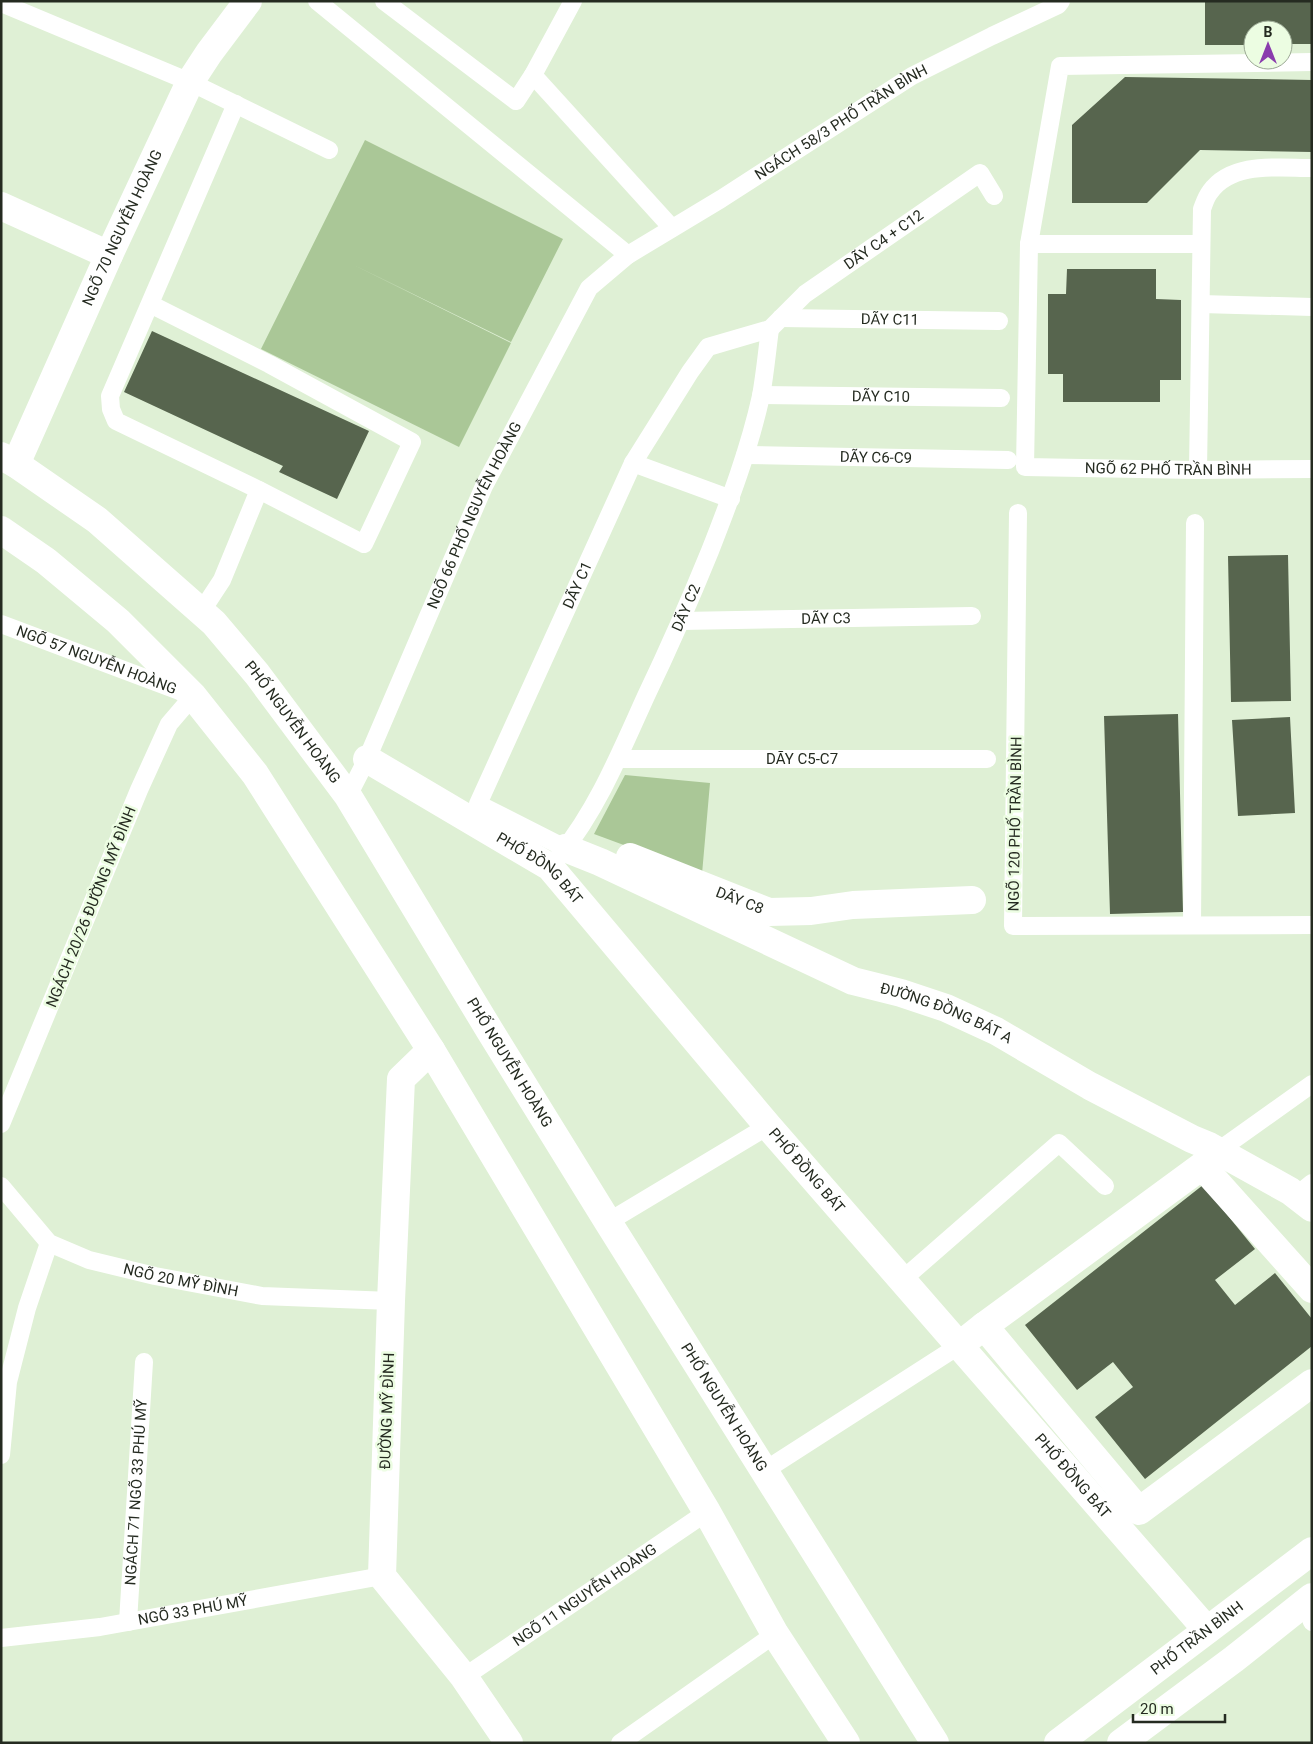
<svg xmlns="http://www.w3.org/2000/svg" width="1313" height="1744" viewBox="0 0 1313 1744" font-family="Roboto,sans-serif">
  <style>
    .green { fill: #aac797 }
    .building { fill: #57654e }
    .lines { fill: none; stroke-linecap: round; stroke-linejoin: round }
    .lane { stroke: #fff; stroke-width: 18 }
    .street { stroke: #fff; stroke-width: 28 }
    .secondary { stroke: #fff; stroke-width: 28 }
    .labels { text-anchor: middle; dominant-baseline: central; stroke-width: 5; stroke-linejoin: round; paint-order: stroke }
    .street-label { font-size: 15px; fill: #252b21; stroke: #ecfde2 }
  </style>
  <rect width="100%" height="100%" fill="#dff0d5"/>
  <path class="green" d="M365 140 563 239 511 342 354 265 511 343 459 447 261 349Z
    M625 775 710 783 702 874 594 834Z"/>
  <path class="building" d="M1205 1H1312V44H1283V30H1253V45H1205Z
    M1125 77 1312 80V152L1200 150 1147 203H1072V125Z
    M1067 269H1156V299L1181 300V380H1160V402H1063V374H1048V294H1066Z
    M152 331 369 431 337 499 279 472 283 466 124 392Z
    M1288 555 1291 701 1231 702 1228 556Z
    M1178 714 1183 912 1110 914 1104 716Z
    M1290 717 1295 813 1238 816 1232 720Z
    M1203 1185 1255 1249 1215 1280 1235 1305 1275 1273 1312 1319V1346L1145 1479 1095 1417 1133 1387 1113 1362 1077 1390 1025 1325Z"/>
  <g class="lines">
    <g class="lane">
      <path d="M317 1 628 255"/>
      <path d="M384 1 516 101 533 75 573 1"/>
      <path d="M1 3 190 82 329 150"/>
      <path id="s1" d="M1312 62 1060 66 1029 244 1025 467 1196 470 1312 469"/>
      <path d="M533 75 672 228"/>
      <path d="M1029 244H1201"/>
      <path d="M150 304 269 364 412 442 364 544 259 490 116 421 111 409 110 396 236 104"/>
      <path d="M1201 304 1312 307"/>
      <path id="s2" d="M781 318 999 321"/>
      <path id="s3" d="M761 395 1001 398"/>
      <path id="s4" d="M745 455 1008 460"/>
      <path d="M633 463 731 499"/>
      <path d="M1198 470 1202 209C1204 204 1206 197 1210 192 1232 161 1278 168 1312 168"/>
      <path d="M1018 513 1013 926 1312 925"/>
      <path d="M201 612 222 580 259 490"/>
      <path id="s5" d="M681 621 972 616"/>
      <path id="s6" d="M1 624 193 696 169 724 139 790 1 1124"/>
      <path id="s7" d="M618 759H987"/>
      <path id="s8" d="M348 796 367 759 484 486 589 288 628 255 721 199 912 76 992 36 1058 5 1061 1"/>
      <path id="s9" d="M565 848 478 804 633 463 690 372 708 347 770 329 805 294 980 173 994 196"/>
      <path id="s10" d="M560 855C598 808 621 751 646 696 669 648 690 600 710 551 730 500 749 450 761 396 765 374 767 351 770 329"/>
      <path d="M1192 925 1195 523"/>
      <path d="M1218 1151 1312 1084"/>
      <path id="s11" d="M1 1186 49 1243 89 1260 155 1276 262 1296 391 1301"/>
      <path d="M1296 1196 1312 1183"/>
      <path d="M608 1222 768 1126"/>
      <path d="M902 1280 1059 1143 1105 1186"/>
      <path d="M1 1455 8 1382 27 1308 49 1243"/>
      <path d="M764 1471 960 1345"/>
      <path d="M1305 1603 1312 1622"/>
      <path id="s12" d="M128 1622 144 1362"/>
      <path id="s13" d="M1 1638 100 1627 382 1576"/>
      <path id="s14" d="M464 1677 707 1512"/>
      <path d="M620 1743 775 1634"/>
    </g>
    <g class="street">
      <path d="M1 206 109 255"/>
      <path id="s15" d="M16 464 109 255 190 82 209 53 248 1"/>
      <path id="s16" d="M367 759 550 867 768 1126 1207 1630"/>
      <path id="s17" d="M565 848 600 862 853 981 901 993 946 1008 996 1031 1090 1086 1192 1139 1209 1146 1290 1191 1312 1208"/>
      <path id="s18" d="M630 857 769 912 811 911 853 905 972 900"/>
      <path d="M984 1326 1139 1511 1312 1383"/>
      <path d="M960 1345 984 1326 1202 1166 1312 1289"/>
      <path id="s19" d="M1058 1743 1312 1551"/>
      <path d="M1121 1743 1234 1659 1312 1597"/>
    </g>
    <g class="secondary">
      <path id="s20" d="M1 456 16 464 97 520 214 623 257 674 348 796 490 1031 608 1222 935 1743"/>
      <path d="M1 530 46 561 118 621 193 696 255 774 431 1050 707 1512 775 1634 846 1743"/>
      <path d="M431 1050 401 1079 391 1301 382 1576 464 1677 509 1743"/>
    </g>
  </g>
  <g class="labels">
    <g class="street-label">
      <text stroke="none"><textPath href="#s8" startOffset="865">NGÁCH 58/3 PHỐ TRẦN BÌNH</textPath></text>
      <text stroke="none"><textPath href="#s15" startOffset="259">NGÕ 70 NGUYỄN HOÀNG</textPath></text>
      <text stroke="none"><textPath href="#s9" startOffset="820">DÃY C4 + C12</textPath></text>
      <text stroke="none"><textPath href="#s2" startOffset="109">DÃY C11</textPath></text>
      <text stroke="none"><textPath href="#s3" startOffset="120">DÃY C10</textPath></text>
      <text stroke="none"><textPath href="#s4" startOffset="131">DÃY C6-C9</textPath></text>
      <text stroke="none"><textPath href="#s1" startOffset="799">NGÕ 62 PHỐ TRẦN BÌNH</textPath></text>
      <text stroke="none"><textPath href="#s8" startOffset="308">NGÕ 66 PHỐ NGUYỄN HOÀNG</textPath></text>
      <text stroke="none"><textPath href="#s9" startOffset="338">DÃY C1</textPath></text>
      <text stroke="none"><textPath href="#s10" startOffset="278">DÃY C2</textPath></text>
      <text stroke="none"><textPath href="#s5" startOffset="145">DÃY C3</textPath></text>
      <text stroke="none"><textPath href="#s6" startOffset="102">NGÕ 57 NGUYỄN HOÀNG</textPath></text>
      <text stroke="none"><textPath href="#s20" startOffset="398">PHỐ NGUYỄN HOÀNG</textPath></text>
      <text stroke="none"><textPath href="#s7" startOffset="184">DÃY C5-C7</textPath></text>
      <text transform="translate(1015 824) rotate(-89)">NGÕ 120 PHỐ TRẦN BÌNH</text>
      <text stroke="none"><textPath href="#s16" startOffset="205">PHỐ ĐỒNG BÁT</textPath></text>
      <text stroke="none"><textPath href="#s18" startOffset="118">DÃY C8</textPath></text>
      <text transform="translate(91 907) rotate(-68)">NGÁCH 20/26 ĐƯỜNG MỸ ĐÌNH</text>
      <text stroke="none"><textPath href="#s17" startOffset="416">ĐƯỜNG ĐỒNG BÁT A</textPath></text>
      <text stroke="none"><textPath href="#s20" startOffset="802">PHỐ NGUYỄN HOÀNG</textPath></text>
      <text stroke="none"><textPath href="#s16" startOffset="610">PHỐ ĐỒNG BÁT</textPath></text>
      <text stroke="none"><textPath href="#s11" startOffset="212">NGÕ 20 MỸ ĐÌNH</textPath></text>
      <text stroke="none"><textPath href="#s20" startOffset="1208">PHỐ NGUYỄN HOÀNG</textPath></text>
      <text transform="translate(387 1411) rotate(-88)">ĐƯỜNG MỸ ĐÌNH</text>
      <text stroke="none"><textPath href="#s16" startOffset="1015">PHỐ ĐỒNG BÁT</textPath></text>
      <text stroke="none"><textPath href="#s12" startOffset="130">NGÁCH 71 NGÕ 33 PHÚ MỸ</textPath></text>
      <text stroke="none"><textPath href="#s14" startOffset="146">NGÕ 11 NGUYỄN HOÀNG</textPath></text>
      <text stroke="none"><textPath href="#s13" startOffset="194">NGÕ 33 PHÚ MỸ</textPath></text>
      <text stroke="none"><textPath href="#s19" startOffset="174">PHỐ TRẦN BÌNH</textPath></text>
    </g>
  </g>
  <rect width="1313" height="1744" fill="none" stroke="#252b21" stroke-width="5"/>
  <g transform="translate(1268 45)"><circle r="24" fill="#ecfde2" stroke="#9ca995"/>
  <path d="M0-4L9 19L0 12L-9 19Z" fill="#8a3cad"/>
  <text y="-8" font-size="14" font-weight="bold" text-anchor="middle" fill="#252b21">B</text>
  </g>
  <path d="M1133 1714v8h92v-8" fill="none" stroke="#252b21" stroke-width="2.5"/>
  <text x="1140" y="1714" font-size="15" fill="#252b21" stroke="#ecfde2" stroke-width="4" paint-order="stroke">20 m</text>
</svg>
